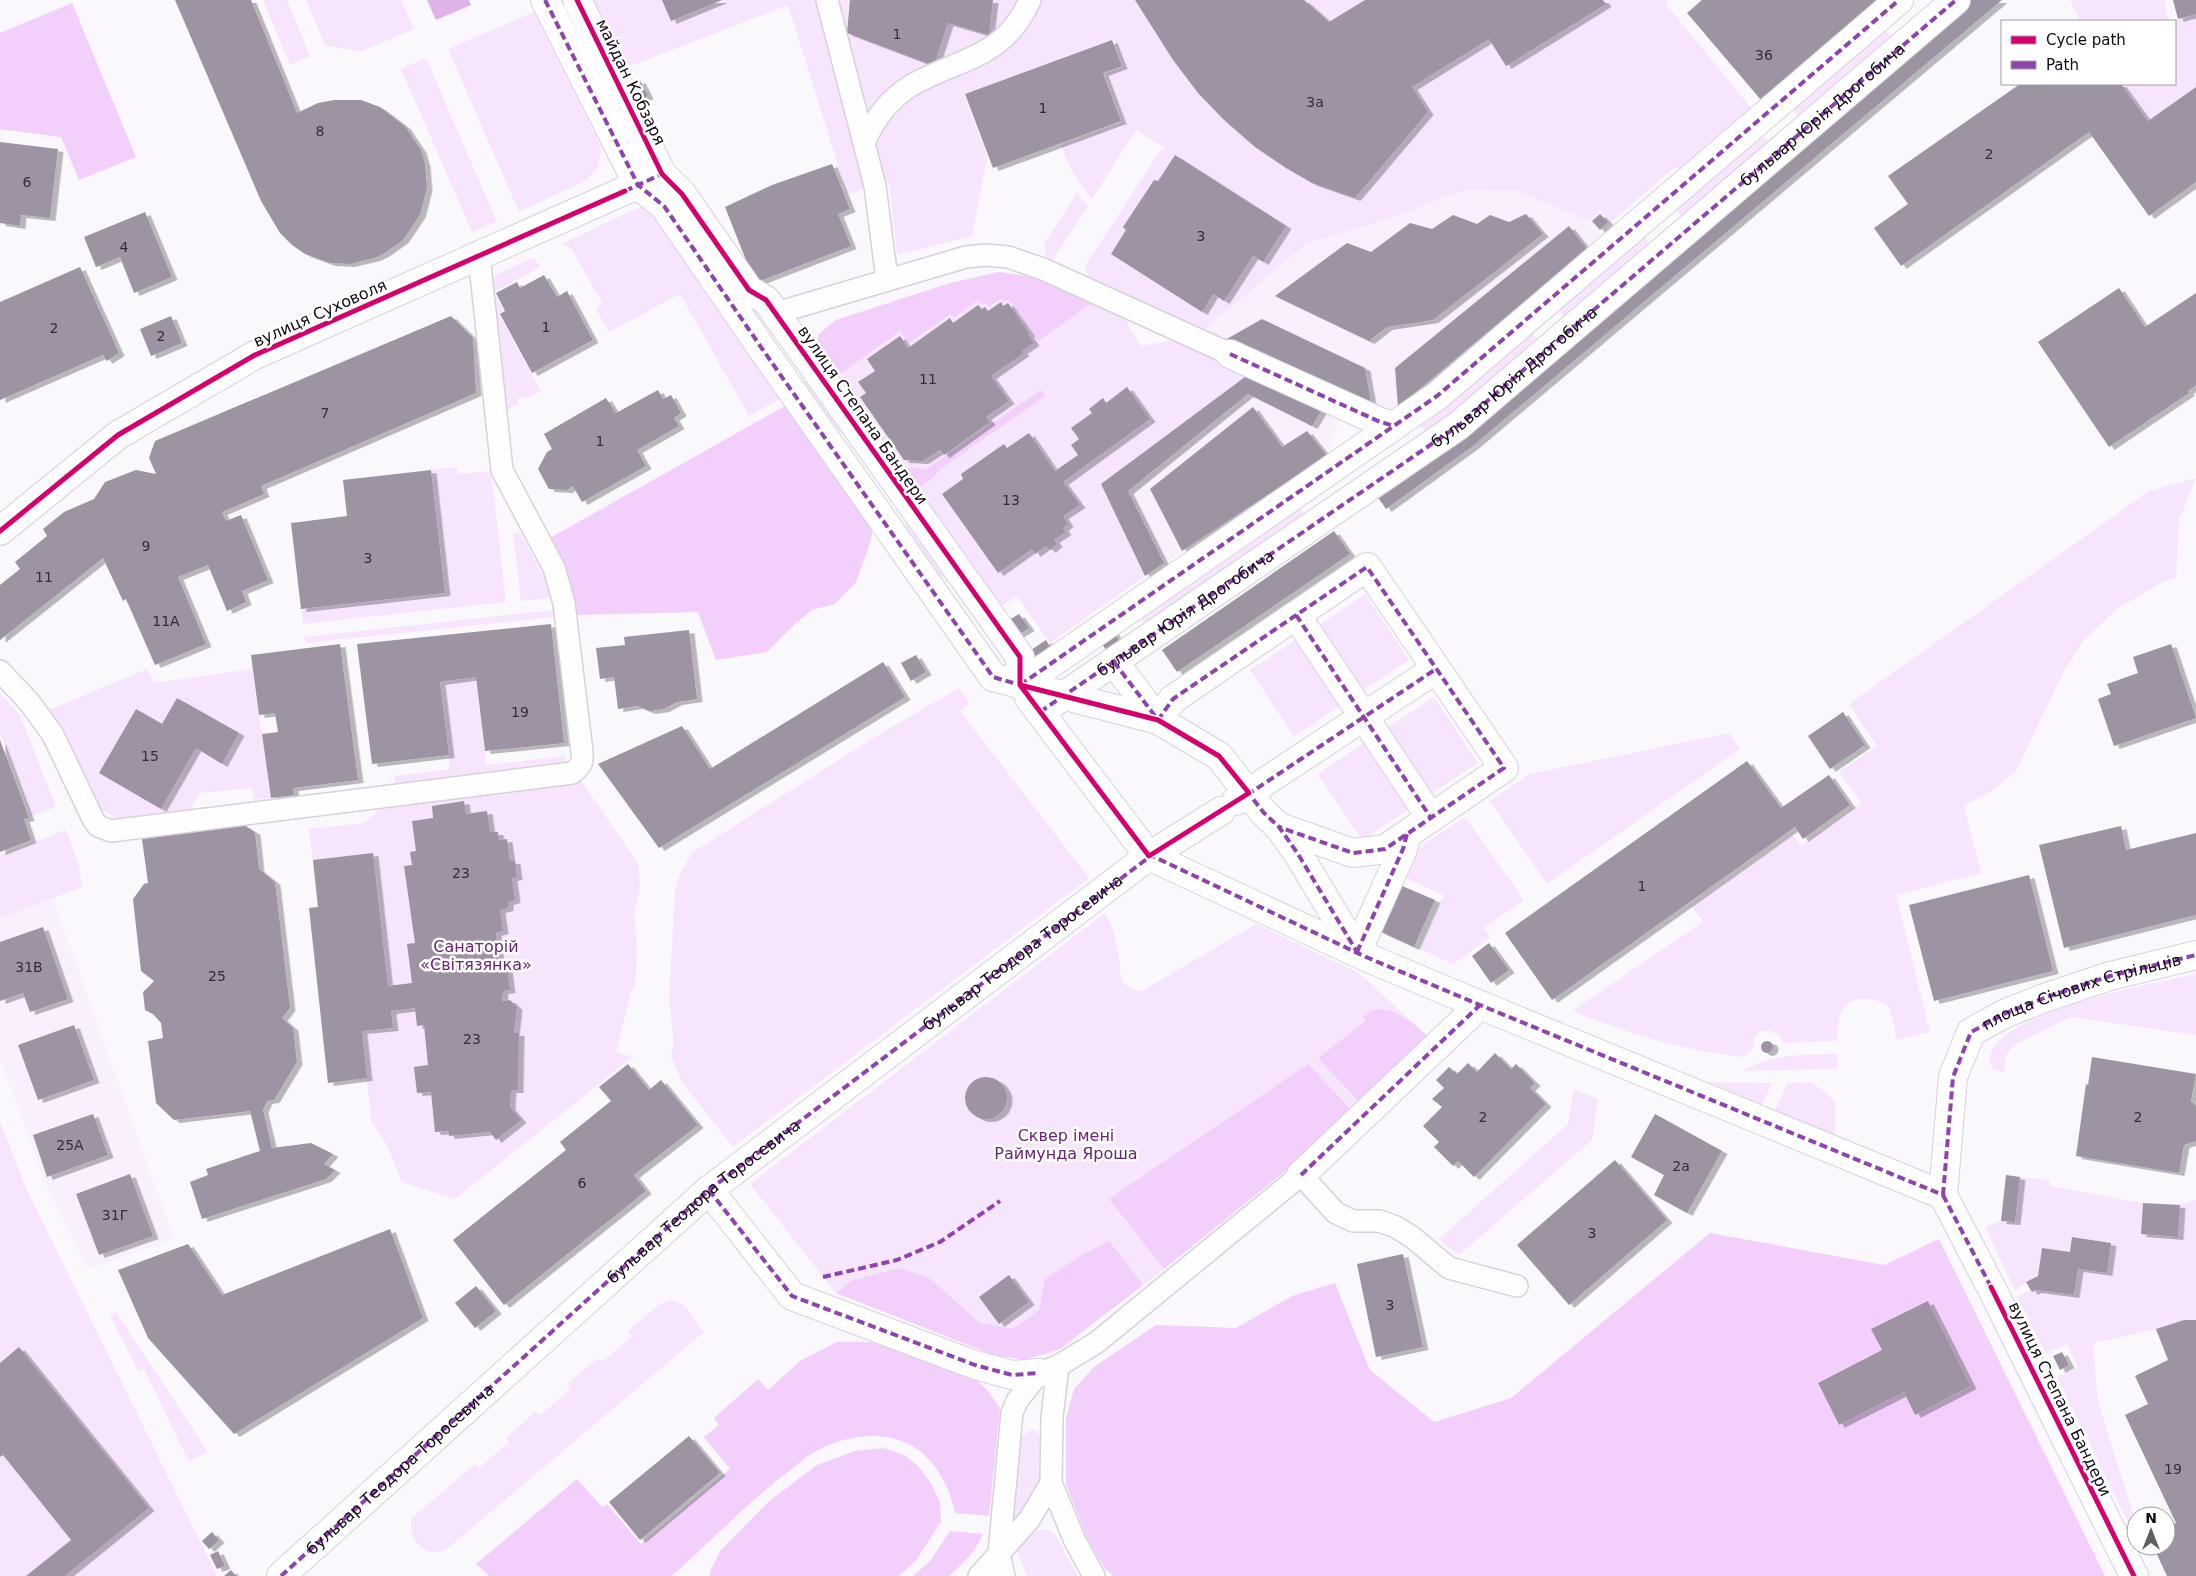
<svg xmlns="http://www.w3.org/2000/svg" width="2196" height="1576" viewBox="0 0 2196 1576" font-family="'DejaVu Sans',sans-serif">
  <style>
    .built { fill: #f9effd }
    .green { fill: #f7e5fd }
    .forest { fill: #f2d0fb; fill-rule: evenodd }
    .water { fill: #ddb3e9 }
    .building { fill: #9e93a2; filter: url(#shadow) }
    .lines { fill: none; stroke-linecap: round; stroke-linejoin: round }
    .lane-casing { stroke: #d7d2da; stroke-width: 24 }
    .street-casing { stroke: #d7d2da; stroke-width: 30 }
    .lane { stroke: #fefeff; stroke-width: 21 }
    .street { stroke: #fefeff; stroke-width: 28 }
    .quiet { stroke: #8e44ad; stroke-width: 4; stroke-dasharray: 8 4; stroke-linecap: butt }
    .cycleway-casing { stroke: #fff; stroke-width: 8 }
    .cycleway { stroke: #d6006c; stroke-width: 5 }
    .labels { text-anchor: middle; dominant-baseline: central; stroke-width: 5; stroke-linejoin: round; paint-order: stroke }
    .number-label { font-size: 14px; fill: #342c37 }
    .street-label { font-size: 16px; fill: #110913; stroke: #fff }
    .park-label { font-size: 16px; fill: #69237b; stroke: #fff }
  </style>
  <defs>
    <filter id="shadow"><feDropShadow dx="5.5" dy="3" stdDeviation="0" flood-color="#0004"/></filter>
  </defs>
  <rect width="100%" height="100%" fill="#faf8fc"/>
  <path class="built" d="M1466 190 1519 191 1588 221 1601 210 1611 222 1587 249 1398 407 1372 408 1205 330 1307 243 1379 222Z
    M1249 374 1323 408 1338 423 1327 456 1145 576 1101 484Z
    M53 898 174 1239 87 1269 48 1190 0 1058V918Z"/>
  <path class="green" d="M263 0H287L310 56 290 65Z
    M306 0H401L414 29 360 52 325 45Z
    M583 0H1668L1665 3 1757 115 1681 170 1675 167 1611 222 1601 211 1588 221 1519 191 1466 190 1379 222 1307 243 1204 330 1088 277 1085 266 1160 151 1165 148 1136 130 1092 199C1078 183 1068 165 1061 145L1122 122 1105 74 1123 67 1113 39 964 94 987 157 972 236 897 255 889 182 847 194 788 5 618 71Z
    M2070 0H2164L2169 21 2196 14V87L2148 121 2121 84H2175V21H2080Z
    M534 12 601 147 598 167 587 180 519 212 448 49Z
    M1884 29 1892 37 1800 117 1792 108Z
    M426 58 497 222 472 232 401 69Z
    M1761 134 1769 143 1682 217 1675 209Z
    M1077 193 1088 206 1050 264 1045 256 1044 244Z
    M640 207 656 208 787 395 749 416 680 294 609 332 596 309 602 303 571 248 561 244Z
    M1643 236 1651 244 1565 318 1558 309Z
    M534 257 540 267 494 292 504 311 499 314 541 391 527 398 521 396 517 400 518 404 504 411 491 277Z
    M999 272 1034 277 1124 317 1141 346 1174 340 1249 374 1101 484 1145 576 1050 643 1017 596 994 611 830 380 819 334 836 320 950 283Z
    M1531 332 1539 341 1451 416 1425 432 1419 423Z
    M808 378 845 431 837 436 800 384Z
    M457 467 458 474 491 471 506 602 303 624 301 609 445 593 431 470Z
    M2196 478 2179 520 2176 577 2159 584 2117 609 2083 641 2065 669 2016 771 1993 790 1964 806 1981 873 1896 895 1930 1032 1896 1040 1894 1024 1888 1005C1853 989 1835 1005 1837 1041L1783 1043C1779 1030 1764 1026 1755 1036L1752 1051 1743 1057C1680 1050 1631 1034 1572 1011L1703 922 1692 906 1793 835 1801 846 1861 803 1839 772 1877 746 1849 704 2149 491Z
    M1300 508 1306 518 1146 625 1139 615Z
    M909 522 947 575 939 581 902 528Z
    M513 533H520L555 597 521 601Z
    M1365 594 1409 660 1363 691 1319 625Z
    M555 610 567 665H560L555 617 305 643 304 637Z
    M1296 640 1340 706 1294 737 1250 670Z
    M147 669 154 683 252 669 271 798 254 800 252 788 200 793 186 816 129 821 116 818 101 809 64 730 49 710Z
    M476 677 486 765 565 756 566 763 395 784 394 776 450 769 440 682Z
    M959 688 970 703 960 711 1089 878 733 1147 682 1082 671 1056 674 1042 669 1000 675 890 681 871 693 852 883 732Z
    M0 693 20 715 56 807 31 816 0 732Z
    M1434 697 1478 763 1432 793 1388 727Z
    M1729 733 1740 749 1547 884 1490 801 1530 774Z
    M1364 743 1408 810 1362 840 1318 774Z
    M580 779 639 865 640 890 634 912 637 950 635 988 632 987 616 1052 633 1057 455 1199 402 1182 387 1145 371 1121 367 1079 328 1083 309 908 318 907 309 829 364 823 384 805Z
    M1465 817 1524 900 1484 928 1490 937 1453 964 1420 949 1444 895 1403 877 1414 851Z
    M66 830 79 865 82 887 0 918V855Z
    M1105 913C1113 926 1116 941 1119 956 1120 964 1119 976 1124 983 1129 989 1135 990 1142 991L1256 924 1359 973 1431 1039 1309 1152 1164 1269 1060 1349 1025 1360 994 1355 836 1293 750 1184Z
    M2196 974V1035L2071 1017 2014 1045 2006 1055 2004 1072 1994 1070 1990 1064C1990 1061 1990 1056 1991 1053 2006 1011 2154 983 2196 974Z
    M1837 1054V1069L1743 1071C1771 1053 1805 1055 1837 1054Z
    M1701 1082 1772 1083 1761 1107Z
    M1812 1082 1835 1101V1138L1774 1112 1788 1083Z
    M1574 1089 1598 1099 1592 1140 1459 1255 1439 1239 1568 1124Z
    M0 1121 26 1188 217 1576H0Z
    M2020 1177 2050 1180 2049 1186 2143 1203 2142 1234 2177 1237 2180 1205 2196 1199V1320H2184L2156 1329 2093 1343 2098 1402 2136 1523V1539L2057 1377 2078 1367 2067 1344 2046 1354 2017 1296 2030 1290 2032 1292 2036 1290 2074 1295 2078 1269 2107 1273 2111 1243 2073 1237 2070 1252 2042 1248 2038 1276 2015 1290 1985 1227 2001 1221 2015 1222Z
    M671 1300 684 1305 704 1332 447 1549C442 1551 436 1553 431 1552 416 1549 407 1530 413 1517L475 1464 479 1468 509 1442 506 1438 536 1411 541 1415 570 1389 567 1384 598 1358 602 1362 632 1336 628 1331 659 1305Z
    M116 1312 208 1452 189 1462 144 1369 138 1371 110 1315Z
    M1031 1430H1035L1040 1437V1482L1026 1508 1016 1519 1013 1513 1020 1438Z
    M1046 1529 1052 1532 1056 1536 1078 1576H1027L1016 1549 1028 1533Z"/>
  <path class="forest" d="M72 3 136 157 79 180 61 137 0 129V33Z
    M999 272 1034 277 1092 303 1038 341 1009 299 1004 302 1001 298 989 307 985 303 982 305 978 300 954 318 951 314 909 343 900 331 837 376 814 356 819 334 836 320 950 283Z
    M1041 390 1045 396 942 468 929 481 911 494 900 466 925 470Z
    M792 402 868 510 872 535 867 552 856 582 835 604 812 610 796 623 767 652 716 660 698 612 575 615 570 580 548 539Z
    M1382 1009C1402 1012 1416 1026 1431 1039L1361 1104 1318 1058 1366 1021 1363 1017 1372 1010Z
    M1308 1064 1352 1111 1309 1152 1164 1269 1109 1199Z
    M1710 1233 1884 1265 1939 1239 2105 1576H1114L1105 1569 1088 1540 1066 1485V1418L1074 1389 1094 1367 1156 1325 1236 1328 1292 1296 1335 1283 1370 1370 1434 1422 1511 1398ZM1928 1301 1971 1386 1915 1415 1904 1392 1839 1425 1818 1383 1882 1350Z
    M1109 1241 1143 1285 1060 1349 1025 1360 994 1355 836 1293 851 1281 899 1268 929 1278 980 1323 1013 1329 1039 1310 1045 1279 1082 1255Z
    M837 1342H872L957 1371 977 1381 987 1390 1000 1408 989 1516 955 1513C951 1490 937 1463 917 1449 886 1428 844 1435 813 1453 804 1458 796 1466 788 1472 747 1503 711 1541 672 1576H489L476 1564 577 1479 602 1507 607 1504 641 1544 730 1469 704 1437 719 1425 714 1418 758 1379 768 1390 800 1361Z
    M884 1448 904 1455 918 1466 931 1483 940 1502 941 1522 917 1559 899 1576H710V1572L720 1551 768 1502 817 1465 855 1451Z
    M950 1531 983 1534C975 1552 964 1563 949 1576H913L930 1561Z"/>
  <path class="water" d="M427 0H469L471 5 436 20Z"/>
  <path class="building" d="M175 0H251L297 113 318 103 334 100H361L380 107 405 126 421 150 425 164 427 188 420 215 403 240 385 253 375 258 349 264 330 263 305 254 292 245 280 233 261 201Z
    M662 0H722L671 21Z
    M850 0H993L989 35 948 23 934 66 847 33Z
    M1135 0H1304L1329 22 1365 0H1603L1606 4 1506 66 1489 39 1412 87 1428 112 1355 198 1312 183 1286 168 1255 147 1224 120 1198 93 1173 60Z
    M1702 0H1891L1767 107 1687 13Z
    M1971 0H2002L1473 446 1386 509 1375 493 1462 431Z
    M2173 0H2196V14L2178 19Z
    M1112 40 1122 66 1103 73 1121 121 993 168 965 94Z
    M640 80 648 96 637 101 630 85Z
    M2020 84H2121L2148 121 2196 87V182L2149 216 2089 132 1901 266 1874 228 1908 204 1888 176Z
    M0 142 58 149 50 218 21 215 20 226 0 223Z
    M1175 155 1286 226 1263 262 1253 256 1224 301 1213 294 1202 312 1111 254 1126 230 1123 227 1154 180 1158 181Z
    M832 164 850 209 838 214 851 246 755 283 725 207 772 185Z
    M145 212 172 277 134 293 120 257 96 267 84 237Z
    M1526 214 1543 234 1433 320 1387 327 1369 341 1275 296 1347 243 1371 252 1410 223 1432 229 1453 215 1477 224 1490 215 1509 222Z
    M1600 214 1608 222 1600 230 1592 221Z
    M1569 226 1587 249 1398 407 1395 368Z
    M80 267 119 353 107 361 103 355 0 400V302Z
    M544 275 557 297 567 291 593 340 532 373 500 314 505 311 496 293 517 282 520 288Z
    M2119 288 2145 327 2196 293V385L2188 391 2189 393 2109 447 2038 342Z
    M1001 302 1003 306 1008 303 1030 334H1028L1034 343 1022 351 1024 353 991 376 1009 401 986 417 990 422 944 455 940 450 923 461 904 460 860 397 866 393 858 382 875 371 867 359 900 336 908 348 950 318 953 323 978 305 982 309 985 307 988 311Z
    M171 316 182 343 151 356 140 329Z
    M451 316 473 338 476 393 261 486 264 494 222 512 226 521 241 515 268 580 242 591 246 602 227 611 208 565 178 577 206 644 155 665 126 599 123 601 103 558 0 640V585L20 569 15 562 47 536 43 529 64 512 94 499 105 482 136 470 156 474 149 458 155 441Z
    M1262 319 1365 368 1372 408 1225 340Z
    M1249 374 1323 408 1312 426 1248 394 1128 491 1164 563 1145 576 1101 484Z
    M1127 387 1150 419 1063 482 1080 505 1063 516 1068 524 1063 528 1066 532 1054 540 1057 544 1050 550 1046 546 1035 554 1032 549 998 573 942 494 963 479 961 474 1004 444 1007 448 1029 433 1055 471 1078 455 1071 445 1079 439 1071 428 1092 413 1089 409 1103 398 1106 403Z
    M658 390 663 399 671 395 681 413 674 418 679 426 637 450 646 466 582 502 573 486 567 490 549 489 538 469 547 452 552 449 544 434 606 398 616 413Z
    M1253 407 1282 447 1307 431 1327 456 1182 551 1150 489Z
    M431 470 445 593 301 609 291 523 347 516 343 480Z
    M1334 531 1350 554 1177 672 1162 650Z
    M1019 614 1029 628 1016 636 1006 622Z
    M551 624 564 743 485 751 476 677 440 682 449 755 372 764 357 644Z
    M689 630 697 699 677 702 664 709 650 711 637 706 618 709 614 677 600 679 596 648 625 645 624 637Z
    M1113 631 1124 648 1111 657 1100 641Z
    M1046 640 1054 654 1041 663 1031 650Z
    M340 644 358 780 293 788 294 795 271 798 262 734 278 732 275 713 259 715 251 655Z
    M2171 644 2196 718 2114 746 2098 699 2111 694 2107 684 2138 673 2133 657Z
    M916 655 926 672 911 681 901 663Z
    M883 662 905 697 659 848 598 764 682 726 710 769Z
    M177 698 239 733 222 764 196 748 161 809 99 773 136 709 162 724Z
    M1843 712 1865 745 1830 769 1808 736Z
    M0 740 29 818 24 819 31 840 0 852Z
    M1747 761 1781 808 1829 775 1850 805 1803 839 1795 827 1552 1000 1505 933Z
    M464 801 466 814 487 811 490 832H498L499 840 507 839 510 861H515L517 877 512 878 515 900 508 902V908L500 910 503 931 496 933 499 962 506 960 510 990 503 991 502 1001 510 1000 517 1007 514 1033H519L518 1090H511L510 1107 521 1120 496 1140 490 1132 449 1136 448 1131 435 1132 431 1092 417 1093 414 1067 428 1065 424 1025 417 1026 415 1008 391 1011 393 1028 362 1031 367 1078 328 1083 309 908 318 907 313 860 373 853 388 986 412 983 407 944 415 943 404 866 412 865 410 852 416 851 412 821 433 818 432 806Z
    M244 825 255 832 259 869 275 882 290 1008 282 1018 293 1028 297 1062 274 1100 267 1101 263 1110 272 1148 311 1143 333 1154 324 1164 335 1170 326 1179 202 1219 190 1182 208 1175 206 1169 260 1151 250 1111 174 1120 156 1103 148 1041 163 1038 161 1023 153 1014 145 1010 143 992 154 981 141 971 133 899 144 884 148 883 142 839Z
    M2121 826 2126 850 2196 833V915L2064 948 2039 845Z
    M2029 875 2053 971 1934 1001 1909 905Z
    M1402 886 1435 900 1414 947 1381 932Z
    M43 927 68 999 30 1012 23 993 0 1001V942Z
    M1489 943 1509 970 1491 983 1472 956Z
    M74 1025 94 1080 38 1100 18 1045Z
    M1761 1047a6 6 0 1 1 12 0a6 6 0 1 1-12 0Z
    M1495 1053 1511 1069 1516 1064 1535 1083 1530 1088 1546 1104 1474 1177 1458 1161 1453 1166 1434 1147 1439 1142 1423 1126 1442 1107 1432 1099 1444 1088 1436 1080 1449 1067 1457 1074 1468 1063 1477 1072Z
    M2092 1057 2196 1074 2191 1101 2196 1106V1141L2184 1145 2179 1173 2076 1156 2086 1084 2088 1085Z
    M628 1064 649 1090 661 1080 698 1125 634 1175 646 1191 504 1305 453 1240 566 1150 560 1142 611 1101 599 1087Z
    M965 1098a21 21 0 1 1 42 0a21 21 0 1 1-42 0Z
    M93 1114 108 1155 47 1177 33 1135Z
    M1655 1114 1722 1151 1687 1213 1654 1195 1664 1175 1631 1157Z
    M1615 1160 1667 1220 1569 1305 1517 1245Z
    M130 1174 153 1236 99 1255 76 1194Z
    M2006 1175 2020 1177 2015 1222 2001 1221Z
    M2143 1203 2180 1205 2178 1237 2141 1234Z
    M390 1229 423 1318 234 1434 148 1338 118 1270 188 1244 222 1295Z
    M2072 1237 2111 1243 2107 1273 2078 1269 2074 1295 2036 1290 2032 1292 2026 1282 2038 1276 2042 1248 2070 1252Z
    M1403 1254 1423 1347 1376 1357 1357 1264Z
    M1009 1275 1029 1302 999 1324 979 1297Z
    M476 1286 496 1311 475 1328 455 1303Z
    M1928 1301 1971 1386 1915 1415 1904 1392 1839 1425 1818 1383 1882 1350 1871 1329Z
    M2184 1320H2196V1576H2167L2153 1546H2166V1527L2176 1523 2125 1415 2148 1404 2135 1376 2168 1360 2156 1329Z
    M19 1347 149 1508 65 1576H26L71 1540 3 1455 0 1457V1363Z
    M2062 1352 2069 1365 2060 1370 2053 1356Z
    M689 1436 720 1473 640 1540 609 1502Z
    M212 1532 219 1540 209 1549 202 1541Z
    M218 1551 225 1566 217 1569 210 1555Z
    M231 1570 236 1576H224Z"/>
  <g class="lines">
    <defs>
      <path id="lane" d="M827 0 875 186 887 280
        M864 143C874 119 889 99 912 85 959 58 1004 59 1030 0
        M783 311 966 257 986 255 1008 257 1043 269 1230 354
        M0 671 30 703 53 735 93 819 98 826 111 831 572 773C581 766 583 763 582 752L564 603 554 568 502 470 479 256
        M1058 1366 1052 1417 1051 1483 1075 1541 1094 1576
        M979 1576 1029 1520 1051 1483
        M1004 1576 999 1553 1012 1413 1017 1401 1039 1373 1058 1366 1096 1343 1301 1175 1336 1213 1353 1221H1379L1396 1227 1412 1237 1449 1268 1517 1286"/>
      <g id="street">
        <path d="M545 0 638 185 664 206 763 350 993 677 1158 720 1219 756 1264 813 1279 827 1298 854 1357 952"/>
        <path d="M577 0 662 174 682 194 749 290 766 300 1020 657V685"/>
        <path d="M1230 354 1378 421 1394 426"/>
        <path d="M0 531 118 435 255 355 653 178"/>
        <path d="M1296 615 1431 818"/>
        <path d="M1114 662 1158 720 1173 699 1367 567 1504 768 1385 849 1353 853 1279 827"/>
        <path d="M1020 685 1437 396 1899 0"/>
        <path d="M1029 698 1149 856 1366 957 1480 1005 1943 1195"/>
        <path id="s1" d="M1040 712 1458 426 1956 0"/>
        <path d="M1236 801 1436 669"/>
        <path d="M1357 952 1403 849 1407 834"/>
        <path d="M1301 1175 1480 1005"/>
        <path d="M709 1190 792 1296 975 1365 1012 1375 1039 1373"/>
        <path d="M1943 1195 1991 1287 2134 1576"/>
        <path d="M1943 1195 1953 1077 1971 1032 2006 1013 2047 997 2110 976 2196 955"/>
        <path id="s2" d="M281 1576 709 1190 1149 856 1221 811"/>
      </g>
    </defs>
    <use href="#lane" class="lane-casing"/>
    <use href="#street" class="street-casing"/>
    <use href="#lane" class="lane"/>
    <use href="#street" class="street"/>
    <g class="quiet">
      <path d="M545 0 638 185 664 206 763 350 993 677 1024 686"/>
      <path d="M625 191 662 174"/>
      <path d="M1230 354 1378 421 1394 426"/>
      <path d="M1296 615 1431 818"/>
      <path d="M1114 662 1158 720 1173 699 1367 567 1504 768 1385 849 1353 853 1279 827"/>
      <path d="M1020 685 1437 396 1899 0"/>
      <path d="M1040 712 1458 426 1956 0"/>
      <path d="M1246 790 1264 813 1279 827 1298 854 1357 952"/>
      <path d="M1247 795 1436 669"/>
      <path d="M1148 854 1366 957 1480 1005 1943 1195"/>
      <path d="M1357 952 1403 849 1407 834"/>
      <path d="M1301 1175 1480 1005"/>
      <path d="M709 1190 792 1296 975 1365 1012 1375 1039 1373"/>
      <path id="s3" d="M1943 1195 1953 1077 1971 1032 2006 1013 2047 997 2110 976 2196 955"/>
      <path d="M1943 1195 1991 1287"/>
      <path d="M823 1277 897 1260 940 1242 1000 1201"/>
      <path d="M281 1576 709 1190 1152 855"/>
    </g>
    <defs>
      <path id="cycleway" d="M577 0 662 174 682 194 749 290 766 300 1020 657V685L1149 856 1249 793 1219 756 1158 720 1020 685
        M0 531 118 435 255 355 625 191
        M1991 1287 2134 1576"/>
    </defs>
    <use href="#cycleway" class="cycleway-casing"/>
    <use href="#cycleway" class="cycleway"/>
  </g>
  <g class="labels">
    <g class="number-label">
      <text x="897" y="34">1</text>
      <text x="1764" y="55">36</text>
      <text x="1315" y="102">3а</text>
      <text x="1043" y="108">1</text>
      <text x="320" y="131">8</text>
      <text x="1989" y="154">2</text>
      <text x="27" y="182">6</text>
      <text x="1201" y="236">3</text>
      <text x="124" y="247">4</text>
      <text x="546" y="327">1</text>
      <text x="54" y="328">2</text>
      <text x="161" y="336">2</text>
      <text x="928" y="379">11</text>
      <text x="325" y="413">7</text>
      <text x="600" y="441">1</text>
      <text x="1011" y="500">13</text>
      <text x="146" y="546">9</text>
      <text x="368" y="558">3</text>
      <text x="44" y="577">11</text>
      <text x="166" y="621">11А</text>
      <text x="520" y="712">19</text>
      <text x="150" y="756">15</text>
      <text x="461" y="873">23</text>
      <text x="1642" y="886">1</text>
      <text x="29" y="967">31В</text>
      <text x="217" y="976">25</text>
      <text x="472" y="1039">23</text>
      <text x="1483" y="1117">2</text>
      <text x="2138" y="1117">2</text>
      <text x="70" y="1145">25А</text>
      <text x="1681" y="1166">2а</text>
      <text x="582" y="1183">6</text>
      <text x="115" y="1215">31Г</text>
      <text x="1592" y="1233">3</text>
      <text x="1390" y="1305">3</text>
      <text x="2173" y="1469">19</text>
    </g>
    <g class="street-label">
      <text transform="translate(631 82) rotate(64)">майдан Кобзаря</text>
      <text stroke="none"><textPath href="#s1" startOffset="986">бульвар Юрія Дрогобича</textPath></text>
      <text transform="translate(320 313) rotate(-24)">вулиця Суховоля</text>
      <text stroke="none"><textPath href="#s1" startOffset="581">бульвар Юрія Дрогобича</textPath></text>
      <text transform="translate(863 415) rotate(55)">вулиця Степана Бандери</text>
      <text stroke="none"><textPath href="#s1" startOffset="176">бульвар Юрія Дрогобича</textPath></text>
      <text stroke="none"><textPath href="#s2" startOffset="970">бульвар Теодора Торосевича</textPath></text>
      <text stroke="none"><textPath href="#s3" startOffset="285">площа Січових Стрільців</textPath></text>
      <text stroke="none"><textPath href="#s2" startOffset="565">бульвар Теодора Торосевича</textPath></text>
      <text transform="translate(2060 1399) rotate(64)">вулиця Степана Бандери</text>
      <text stroke="none"><textPath href="#s2" startOffset="160">бульвар Теодора Торосевича</textPath></text>
    </g>
    <g class="park-label">
      <text x="476" y="946">Санаторій<tspan x="476" dy="18">«Світязянка»</tspan></text>
      <text x="1066" y="1135">Сквер імені<tspan x="1066" dy="18">Раймунда Яроша</tspan></text>
    </g>
  </g>
  <rect x="2001" y="20" width="175" height="65" fill="#ffffff" stroke="#a09da1"/>
  <rect x="2011" y="36" width="25" height="8" fill="#d6006c" stroke="#a09da1"/>
  <text x="2046" y="45" font-size="15" fill="#110913">Cycle path</text>
  <rect x="2011" y="61" width="25" height="8" fill="#8e44ad" stroke="#a09da1"/>
  <text x="2046" y="70" font-size="15" fill="#110913">Path</text>
  <g transform="translate(2151 1531)"><circle r="24" fill="#ffffff" stroke="#a09da1"/>
  <path d="M0-4L9 19L0 12L-9 19Z" fill="#635d65"/>
  <text y="-8" font-size="14" font-weight="bold" text-anchor="middle" fill="#110913">N</text>
  </g>
</svg>
